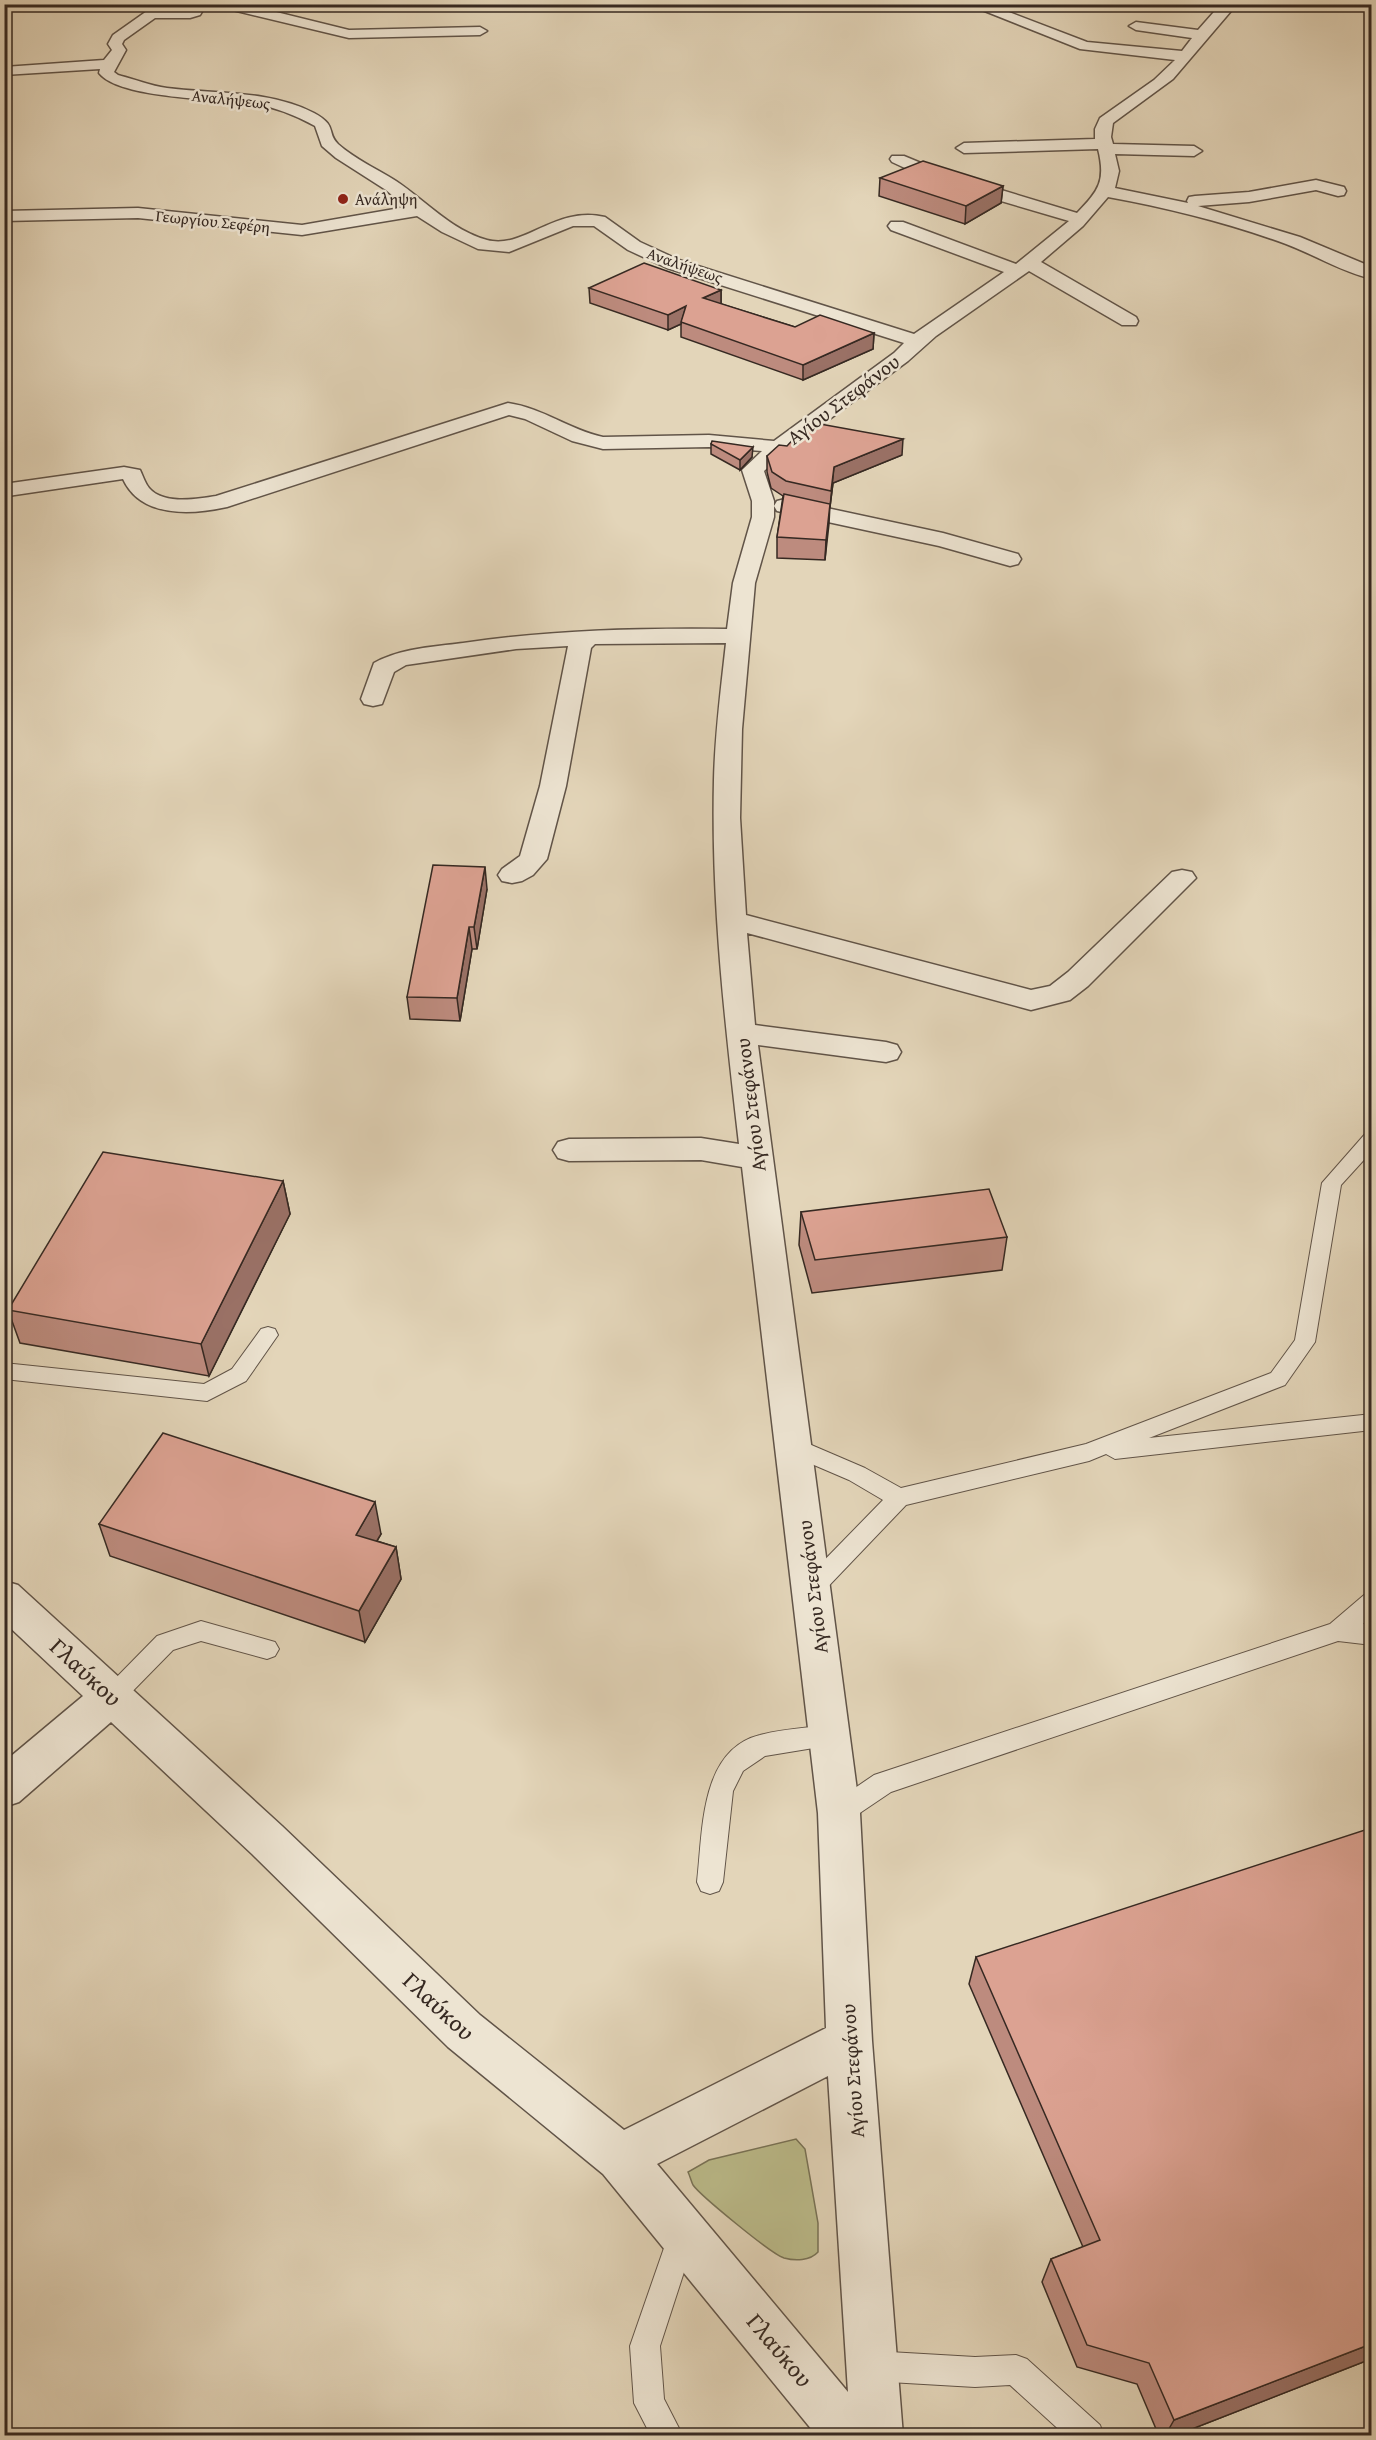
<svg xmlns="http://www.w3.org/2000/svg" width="1376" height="2440" viewBox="0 0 1376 2440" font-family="'Gentium Book Plus',serif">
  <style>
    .green { fill: #bbbb8a; stroke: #787256; stroke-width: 1.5 }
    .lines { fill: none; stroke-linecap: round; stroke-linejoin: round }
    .service-casing { stroke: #615448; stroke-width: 2 }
    .minor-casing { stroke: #615448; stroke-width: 3 }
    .service { fill: #ede4d2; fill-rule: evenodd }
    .minor { fill: #ede4d2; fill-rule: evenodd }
    .wall { fill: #bd8b7e; stroke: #362922; stroke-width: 1.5 }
    .shaded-wall { fill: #9a7166; stroke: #362922; stroke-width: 1.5 }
    .building { fill: #dca292; stroke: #362922; stroke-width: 1.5 }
    .poi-dot { fill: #8f2418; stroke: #ede4d2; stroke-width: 2 }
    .labels { text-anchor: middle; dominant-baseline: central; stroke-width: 5; stroke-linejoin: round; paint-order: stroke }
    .far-street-label { font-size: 16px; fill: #362922; stroke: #ede4d2 }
    .far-poi-label { font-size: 16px; fill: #362922; stroke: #ede4d2; text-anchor: start }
    .street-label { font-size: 20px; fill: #362922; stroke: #ede4d2 }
    .near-street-label { font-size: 24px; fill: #362922; stroke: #ede4d2 }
  </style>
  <rect width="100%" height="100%" fill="#e3d5b9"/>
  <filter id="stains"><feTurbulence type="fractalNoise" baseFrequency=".00333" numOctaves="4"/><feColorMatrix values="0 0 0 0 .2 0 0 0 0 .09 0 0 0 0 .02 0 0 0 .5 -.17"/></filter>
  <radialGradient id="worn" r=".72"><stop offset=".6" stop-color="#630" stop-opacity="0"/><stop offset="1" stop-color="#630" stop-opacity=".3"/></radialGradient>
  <path class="green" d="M796 2139 805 2149 818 2223V2252C810 2261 795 2261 784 2258 771 2254 700 2195 693 2185 691 2181 690 2176 688 2172L709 2160Z"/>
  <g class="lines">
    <defs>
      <path id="service" d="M1372 1133V1151L1341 1185 1315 1342 1285 1385 1149 1438 1372 1414V1430L1115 1459 1106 1454 1089 1461 906 1505 820 1595 812 1598 804 1595 801 1588 804 1581 883 1500 849 1480 786 1453 783 1447 786 1441 794 1438 802 1441 865 1468 901 1488 1086 1444 1271 1373 1295 1340 1322 1183 1365 1134Z
        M268 1327 275 1329 278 1335 246 1381 207 1401 4 1379V1363L204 1384 232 1369 261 1329Z
        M1372 1592V1616L1363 1624 1372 1625V1645L1338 1641 891 1792 848 1821 839 1825 830 1821 826 1813 830 1805 874 1775 1330 1624 1364 1595Z
        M201 1621 275 1642 279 1649 275 1656 267 1659 201 1641 173 1650 121 1703 113 1707 105 1703 101 1696 105 1689 157 1636Z
        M829 1725 838 1728 841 1736 838 1744 765 1756 743 1771 733 1791 723 1882 719 1891 710 1894 701 1891 697 1882C703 1833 699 1750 760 1735 782 1729 806 1728 829 1725Z
        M682 2221 692 2225 696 2235 660 2346 664 2399 683 2436H651L634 2403 630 2346 672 2225Z
        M872 2351 975 2357 1016 2355 1027 2359 1100 2425 1104 2436H1066L1010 2385 975 2387 872 2381 861 2377 857 2366 861 2355Z"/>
      <path id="minor" d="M148 4H162L163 10H188L193 4H214L203 10 200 15 190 18H155L124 40 122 44 126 50 114 72 118 75C134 79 151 86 167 88 216 94 269 90 314 113 338 126 326 132 338 144 355 159 377 169 396 181 426 201 451 230 487 240 524 250 555 205 605 217L640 242 679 260 914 334 1004 272 891 230 888 226 891 222H903L1016 264 1069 221 933 181 892 162 890 159 892 156H904L945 173 1077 213C1099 190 1106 181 1098 149L964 153 956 148 964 143 1095 139V129L1100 118 1154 80 1175 60 1080 49 967 4H988L1087 42 1182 51 1192 38 1136 30 1129 26 1136 22 1198 30 1221 4H1237L1173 79 1113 123 1111 137 1113 144 1194 146 1202 151 1194 156 1115 154 1119 171 1115 188 1188 203 1187 201 1189 197 1195 196 1249 192 1316 180 1344 187 1346 191 1344 195 1338 196 1316 190 1249 202 1198 206 1300 237 1372 267V279C1342 272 1315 255 1286 244 1228 223 1169 208 1108 197L1083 226 1041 262 1136 317 1138 321 1136 325H1122L1029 271 936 336 908 361 785 452 764 471 774 501V517L755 583 742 729 740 818 746 915 1031 990 1050 986 1068 972 1172 872 1182 870 1192 872 1196 878 1088 986 1070 1000 1031 1010 747 933 755 1025 886 1042 897 1045 901 1052 897 1059 886 1062 758 1045 860 1813 872 2041 903 2436H817L603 2174 448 2047 252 1854 111 1722 19 1802 4 1807V1762L83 1696 4 1622V1581L18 1585 282 1826 480 2015 624 2130 826 2028 818 1813 742 1167 701 1160 569 1161 558 1158 553 1150 558 1142 569 1139 701 1138 739 1144C725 1023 711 902 714 780 715 734 721 688 726 643L595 644 591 648 566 786 547 859 533 875 522 881 512 883 502 881 498 875 502 869 520 856 540 786 568 646 516 649 406 665 394 672 382 704 373 706 364 704 361 699 374 663C402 648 432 647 463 643 553 630 637 628 727 629L733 583 752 517V501L742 470 762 451 709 447 603 449 572 441 525 419 509 415 227 507C191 515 141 518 123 479L8 496H4V484L124 467 140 470C143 476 145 483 149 488 163 505 197 499 216 496L508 403C543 408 570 430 603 437L709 435 774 441 894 353 904 343 667 268 628 250 594 226H573L509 252 478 249 442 232 417 216 302 235 138 218 4 221V211L138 208 302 225 406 207 386 190 336 158 322 146 315 126C297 116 275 107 255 104 221 99 119 99 99 73L100 69 4 75V67L104 60 112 50 108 44 113 35 147 11 150 8ZM828 2076 848 2392 657 2164Z
        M218 4H244L349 30 480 27 487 31 480 35 349 38 220 7Z
        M785 499 943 533 1018 554 1021 559 1018 564 1010 566 939 546 777 511 774 506 777 501Z"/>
    </defs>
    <use href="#service" class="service-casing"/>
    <use href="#minor" class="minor-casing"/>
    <use href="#service" class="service"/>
    <use href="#minor" class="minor"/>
  </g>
  <path class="wall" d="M880 178 1003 186 1001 203 965 224 879 196Z
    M589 288 721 290V304L795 327 874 333 873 349 803 380 681 337V324L668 330 590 303Z
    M711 444 752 457 740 470 711 454Z
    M902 455 833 483 830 507H829L825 560 777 558V537L783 496 771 488 767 472V456Z
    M487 889 477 949H472L460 1021 410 1019 407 997Z
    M283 1181 290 1214 209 1376 20 1343 8 1310Z
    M801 1212 1007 1237 1002 1270 812 1293 799 1245Z
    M99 1524 381 1534 377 1541 396 1547 401 1579 365 1642 110 1556Z
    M976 1957 1371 2359 1174 2436H1159L1137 2384 1077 2367 1042 2282 1051 2259 1083 2247 969 1984Z"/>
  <path class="shaded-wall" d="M1003 186 1001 203 965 224 966 206Z
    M721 290V305L703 298Z
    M686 306 681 324 668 330V315Z
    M874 333 873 349 803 380V365Z
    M903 439 902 455 833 483 830 507 834 467Z
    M753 447 752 457 740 470V460Z
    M830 504 829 524 825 560 826 540Z
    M485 867 487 889 477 949 474 927Z
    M469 927 472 949 460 1021 457 998Z
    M283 1181 290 1214 209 1376 201 1344Z
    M375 1502 381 1534 362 1566 356 1535Z
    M396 1547 401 1579 365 1642 359 1611Z
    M1371 2344V2359L1174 2436H1165L1174 2420Z"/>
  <path class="building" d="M923 161 1003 186 966 206 880 178Z
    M644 263 721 290 703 298 795 327 820 315 874 333 803 365 681 322 686 306 668 315 589 288Z
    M809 422 903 439 834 467 831 491 786 481 772 472 767 456 779 445 787 446Z
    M712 441 753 447 740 460 711 444Z
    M784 494 830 504 826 540 777 537Z
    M433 865 485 867 474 927H469L457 998 407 997Z
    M103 1152 283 1181 201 1344 8 1310Z
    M989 1189 1007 1237 815 1260 801 1212Z
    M163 1433 375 1502 356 1535 396 1547 359 1611 99 1524Z
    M1371 1828V2344L1174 2420 1149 2363 1087 2345 1051 2259 1100 2240 976 1957Z"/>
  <circle class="poi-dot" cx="343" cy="199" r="6"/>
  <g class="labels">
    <g class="far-street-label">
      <text transform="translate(231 99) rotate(6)">Αναλήψεως</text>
      <text transform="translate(213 221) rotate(6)">Γεωργίου Σεφέρη</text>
      <text transform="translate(685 265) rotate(19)">Αναλήψεως</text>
    </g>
    <g class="far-poi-label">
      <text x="355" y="199">Ανάληψη</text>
    </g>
    <g class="street-label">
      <text transform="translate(843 399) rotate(-37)">Αγίου Στεφάνου</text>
      <text transform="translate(750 1105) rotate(-97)">Αγίου Στεφάνου</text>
      <text transform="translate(812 1587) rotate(-97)">Αγίου Στεφάνου</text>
      <text transform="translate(852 2071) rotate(-94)">Αγίου Στεφάνου</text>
    </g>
    <g class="near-street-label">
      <text transform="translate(86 1672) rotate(43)">Γλαύκου</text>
      <text transform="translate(439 2006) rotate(43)">Γλαύκου</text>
      <text transform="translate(780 2350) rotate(50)">Γλαύκου</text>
    </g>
  </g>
  <rect width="1376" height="2440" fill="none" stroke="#e3d5b9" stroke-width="24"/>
  <rect x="6" y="6" width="1364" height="2428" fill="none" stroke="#362922" stroke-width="3"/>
  <rect x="12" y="12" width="1352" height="2416" fill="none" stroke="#362922" stroke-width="1.5"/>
  <rect width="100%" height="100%" filter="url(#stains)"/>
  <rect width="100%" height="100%" fill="url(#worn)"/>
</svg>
